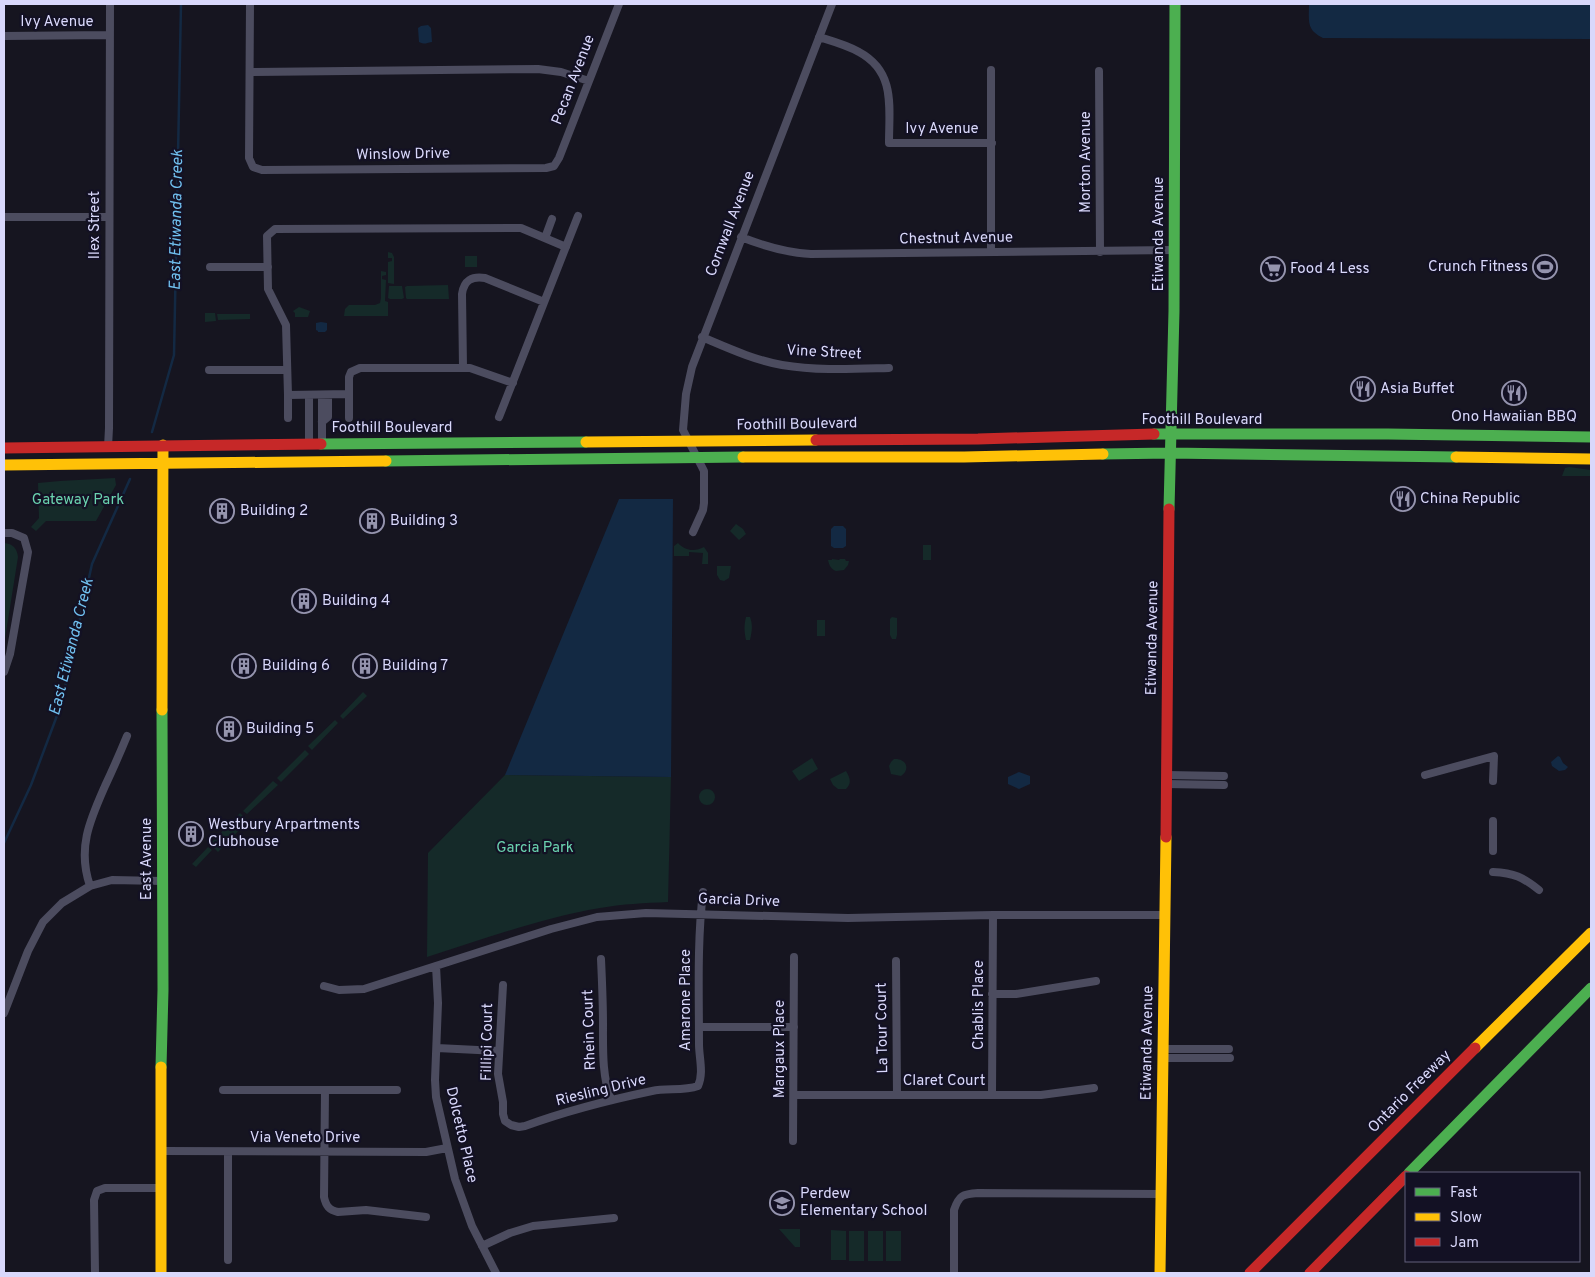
<svg xmlns="http://www.w3.org/2000/svg" width="1595" height="1277" viewBox="0 0 1595 1277" font-family="Overpass,sans-serif">
  <style>
    .green { fill: #152a29 }
    .water { fill: #132943 }
    .lines { fill: none; stroke-linecap: round; stroke-linejoin: round }
    .stream { stroke: #132943; stroke-width: 2.5 }
    .street { stroke: #4c4c5f; stroke-width: 8 }
    .fast { stroke: #4caf50; stroke-width: 11 }
    .slow { stroke: #ffc107; stroke-width: 11 }
    .jam { stroke: #c62828; stroke-width: 11 }
    .labels { text-anchor: middle; dominant-baseline: central; stroke-width: 4.5; stroke-linejoin: round; paint-order: stroke }
    .street-label { font-size: 15px; fill: #d9d8fb; stroke: #131124 }
    .poi-label { font-size: 15px; fill: #d9d8fb; stroke: #131124; text-anchor: start }
    .park-label { font-size: 15px; fill: #6bd4b0; stroke: #131124 }
    .water-label { font-size: 16px; font-style: italic; fill: #71c1f0; stroke: #131124 }
  </style>
  <rect width="100%" height="100%" fill="#161520"/>
  <path class="green" d="M388 252 392 253 394 257V284L388 283V262L392 261V258H388Z
    M465 256H477V267H465Z
    M381 271 386 272V275L382 276V279L386 280 385 301 388 302V316H344L345 309 349 305H375L380 303 381 298Z
    M448 285 449 299H407L406 298 405 287 407 286Z
    M389 286H402L404 298 402 299H390L388 298Z
    M299 307 310 311 308 317H295V313L293 311Z
    M205 313H215L216 321 205 322Z
    M217 314H250V319L218 320Z
    M1569 467 1591 470V476H1562L1565 468Z
    M115 478 116 485 96 521H46L36 531 31 527 39 518 38 483 60 481Z
    M736 524 743 529 746 534 739 540 730 531Z
    M4 543C13 544 17 548 18 557L4 645Z
    M678 543C685 551 695 552 704 547L708 553V564H702L703 553 689 552V556H674V546Z
    M923 545H931V560H923Z
    M832 559 839 560 840 559H845L846 561H849L848 565 844 570 836 571C831 569 829 565 828 560H832Z
    M717 566H731L729 578 724 581 720 580 717 575Z
    M746 617H750C753 625 752 631 750 640H746C744 631 744 625 746 617Z
    M892 617 897 618V635L896 639H892L890 635V619Z
    M817 620H825V636H817Z
    M363 692 367 696 343 719 340 716Z
    M335 720 338 723 312 750 308 746Z
    M305 750 309 754 281 782 277 778Z
    M812 758 818 769 799 781 792 771Z
    M894 759C906 758 911 769 901 776L891 774 889 766 891 762Z
    M846 771C850 778 852 783 846 789H838L833 785 830 779Z
    M505 775 671 777 668 902C645 903 622 904 600 908 541 918 484 939 427 957L428 853Z
    M273 781 278 785 247 814 243 811Z
    M699 797a8 8 0 1 1 16 0a8 8 0 1 1-16 0Z
    M240 813 248 821 218 852 210 844Z
    M208 847 212 850 196 867 192 864Z
    M779 1229H800V1247H795Z
    M831 1230 846 1231V1260H831Z
    M849 1231H864V1261H849Z
    M868 1231H883V1261H868Z
    M886 1231H901V1261H886Z"/>
  <path class="water" d="M1309 4H1591V39L1323 38C1306 30 1309 21 1309 4Z
    M428 25 431 28 432 42C425 43 426 45 419 42L418 28 421 26Z
    M321 322 327 323V330L325 332H318V331L316 330V323Z
    M619 499H673L671 777 505 775Z
    M834 526H843L846 529V546L843 548H834L831 546V529Z
    M1558 756 1560 757 1563 763 1568 767 1565 770 1559 771 1552 766 1551 762Z
    M1019 772 1030 776V784L1019 789 1008 784V777Z"/>
  <g class="lines">
    <path class="stream" d="M152 432 174 355 181 4
      M4 843 31 785 61 705 92 564 130 479"/>
    <path class="street" d="M250 4 249 158 253 167 262 170 546 168 554 166 559 158 619 4
      M4 36 110 35
      M819 37C832 41 847 45 859 52 896 72 889 107 889 143H992
      M1099 71 1100 252
      M250 72 538 69 561 72 589 81
      M4 217H109
      M741 237C764 246 787 253 811 254L1174 250
      M545 238 552 219
      M991 252V70
      M210 267H268
      M702 337C728 348 754 360 782 365 817 371 853 369 889 368
      M463 367 462 294C464 280 472 276 485 278L544 302
      M209 370H287
      M513 383 470 368H360L351 372 349 377V394L288 395 286 325 268 289 267 236 275 229 521 228 566 247
      M349 394V418
      M288 395V418
      M309 395V444
      M322 395V443
      M499 417 578 216
      M322 422 328 417V395
      M108 447 109 428 110 4
      M693 532 703 510 704 503V471L683 430 686 394 692 367 832 4
      M4 533H12L24 538 28 552 10 654 4 672
      M1167 775 1224 776
      M1425 775 1494 756 1493 781
      M1166 784 1224 785
      M1493 821V851
      M1493 872C1514 873 1523 877 1539 890
      M90 886C77 848 90 820 105 786 113 769 120 753 127 736
      M601 959C602 981 603 1002 603 1024 603 1050 602 1076 611 1100
      M896 961 897 1095
      M436 966 438 1003 435 1080 436 1097 455 1179 472 1226 496 1273
      M503 985 498 1074 503 1102V1114L505 1121 511 1125 519 1127 525 1126C566 1111 609 1100 652 1091 667 1088 684 1091 698 1086 704 1073 699 1058 699 1044 699 994 697 942 703 892
      M324 986 339 990 364 989 551 929 597 917 646 913 848 918 993 915H1165
      M992 994H1016L1096 981
      M4 1013 28 951 43 922 62 903 90 886 112 880 162 881
      M699 1027H794
      M437 1048 498 1051
      M1163 1049H1229
      M1163 1058H1230
      M223 1090H397
      M325 1090 324 1197C326 1206 329 1210 338 1212L366 1210 426 1217
      M794 1095H1041L1094 1088
      M992 1095 993 915
      M793 1141 794 957
      M162 1151 426 1152 447 1148
      M482 1246 510 1233 533 1226 614 1218
      M228 1260V1152
      M95 1273 94 1200 97 1191 105 1188H161
      M954 1273V1210C959 1195 963 1194 978 1193L1161 1194"/>
    <path class="fast" d="M1154 434H1388L1591 437
      M321 444 586 442
      M1103 454 1170 453 1456 457
      M386 461 743 457
      M1169 509 1174 311 1175 4
      M161 1067 163 990 162 710
      M1409 1173 1591 988"/>
    <path class="slow" d="M586 442 816 440
      M743 457H964L1103 454
      M1456 457 1591 459
      M4 465 386 461
      M162 710 163 445
      M1475 1048 1591 933
      M161 1273V1067
      M1160 1273 1166 837"/>
    <path class="jam" d="M816 440 978 439 1154 434
      M4 448 321 444
      M1166 837 1169 509
      M1250 1273 1475 1048
      M1310 1273 1406 1176"/>
  </g>
  <defs>
    <symbol id="stadium-ring" viewBox="-11 -11 22 22"><circle r="9.5" fill="#131124" stroke="#9594ae" stroke-width="1.5"/><path d="M0-5a6.5 5 0 1 0 0 10a6.5 5 0 1 0 0-10ZM-3.5-1.8h7v3.6h-7Z" fill="#9594ae"/></symbol>
    <symbol id="supermarket-ring" viewBox="-11 -11 22 22"><circle r="9.5" fill="#131124" stroke="#9594ae" stroke-width="1.5"/><path d="M-6-5.5h2.5l.6 2H6L4.5 2H-2.5L-4.4-4H-6ZM-1.5 3.2a1.3 1.3 0 1 0 .1 0ZM3 3.2a1.3 1.3 0 1 0 .1 0Z" fill="#9594ae"/></symbol>
    <symbol id="restaurant-ring" viewBox="-11 -11 22 22"><circle r="9.5" fill="#131124" stroke="#9594ae" stroke-width="1.5"/><path d="M-5-6h1v4h1v-4h1v4h1v-4h1v5L-1.5 .5V6h-2V.5L-5-1ZM5-6V6H3V1.5H1.5Q1.5-4 5-6Z" fill="#9594ae"/></symbol>
    <symbol id="building-ring" viewBox="-11 -11 22 22"><circle r="9.5" fill="#131124" stroke="#9594ae" stroke-width="1.5"/><path d="M-4-6H4V6H1V3H-1V6H-4ZM-2.5-4.3h1.7v1.8h-1.7ZM.8-4.3h1.7v1.8H.8ZM-2.5-1h1.7V.8h-1.7ZM.8-1h1.7V.8H.8Z" fill="#9594ae"/></symbol>
    <symbol id="school-ring" viewBox="-11 -11 22 22"><circle r="9.5" fill="#131124" stroke="#9594ae" stroke-width="1.5"/><path d="M0-5L7-2L0 1L-7-2ZM-4 1L0 2.5L4 1V4Q0 6-4 4Z" fill="#9594ae"/></symbol>
  </defs>
  <g fill-rule="evenodd">
    <use href="#stadium-ring" x="1531" y="253" width="28" height="28"/>
    <use href="#supermarket-ring" x="1259" y="255" width="28" height="28"/>
    <use href="#restaurant-ring" x="1349" y="375" width="28" height="28"/>
    <use href="#restaurant-ring" x="1500" y="379" width="28" height="28"/>
    <use href="#restaurant-ring" x="1389" y="485" width="28" height="28"/>
    <use href="#building-ring" x="208" y="497" width="28" height="28"/>
    <use href="#building-ring" x="358" y="507" width="28" height="28"/>
    <use href="#building-ring" x="290" y="587" width="28" height="28"/>
    <use href="#building-ring" x="230" y="652" width="28" height="28"/>
    <use href="#building-ring" x="351" y="652" width="28" height="28"/>
    <use href="#building-ring" x="215" y="715" width="28" height="28"/>
    <use href="#building-ring" x="177" y="820" width="28" height="28"/>
    <use href="#school-ring" x="768" y="1189" width="28" height="28"/>
  </g>
  <g class="labels">
    <g class="street-label">
      <text x="57" y="22">Ivy Avenue</text>
      <text transform="translate(574 80) rotate(-69)">Pecan Avenue</text>
      <text x="942" y="129">Ivy Avenue</text>
      <text transform="translate(403 155) rotate(-1)">Winslow Drive</text>
      <text transform="translate(1086 162) rotate(-90)">Morton Avenue</text>
      <text transform="translate(731 224) rotate(-69)">Cornwall Avenue</text>
      <text transform="translate(95 225) rotate(-90)">Ilex Street</text>
      <text transform="translate(1159 234) rotate(-90)">Etiwanda Avenue</text>
      <text transform="translate(956 239) rotate(-1)">Chestnut Avenue</text>
      <text transform="translate(824 353) rotate(3)">Vine Street</text>
      <text x="1202" y="420">Foothill Boulevard</text>
      <text transform="translate(797 425) rotate(-1)">Foothill Boulevard</text>
      <text x="392" y="428">Foothill Boulevard</text>
      <text transform="translate(1153 638) rotate(-89)">Etiwanda Avenue</text>
      <text transform="translate(147 859) rotate(-90)">East Avenue</text>
      <text transform="translate(739 901) rotate(2)">Garcia Drive</text>
      <text transform="translate(686 1000) rotate(-90)">Amarone Place</text>
      <text transform="translate(979 1005) rotate(-90)">Chablis Place</text>
      <text transform="translate(883 1028) rotate(-91)">La Tour Court</text>
      <text transform="translate(590 1030) rotate(-92)">Rhein Court</text>
      <text transform="translate(488 1042) rotate(-89)">Fillipi Court</text>
      <text transform="translate(1148 1043) rotate(-89)">Etiwanda Avenue</text>
      <text transform="translate(780 1049) rotate(-90)">Margaux Place</text>
      <text x="944" y="1081">Claret Court</text>
      <text transform="translate(601 1091) rotate(-14)">Riesling Drive</text>
      <text transform="translate(1410 1092) rotate(-45)">Ontario Freeway</text>
      <text transform="translate(461 1135) rotate(77)">Dolcetto Place</text>
      <text x="305" y="1138">Via Veneto Drive</text>
    </g>
    <g class="poi-label">
      <text x="1528" y="267" text-anchor="end">Crunch Fitness</text>
      <text x="1290" y="269">Food 4 Less</text>
      <text x="1380" y="389">Asia Buffet</text>
      <text x="1514" y="417" text-anchor="middle">Ono Hawaiian BBQ</text>
      <text x="1420" y="499">China Republic</text>
      <text x="240" y="511">Building 2</text>
      <text x="390" y="521">Building 3</text>
      <text x="322" y="601">Building 4</text>
      <text x="262" y="666">Building 6</text>
      <text x="382" y="666">Building 7</text>
      <text x="246" y="729">Building 5</text>
      <text x="208" y="825">Westbury Arpartments<tspan x="208" dy="17">Clubhouse</tspan></text>
      <text x="800" y="1194">Perdew<tspan x="800" dy="17">Elementary School</tspan></text>
    </g>
    <g class="park-label">
      <text x="78" y="500">Gateway Park</text>
      <text x="535" y="848">Garcia Park</text>
    </g>
    <g class="water-label">
      <text transform="translate(177 220) rotate(-89)">East Etiwanda Creek</text>
      <text transform="translate(72 647) rotate(-76)">East Etiwanda Creek</text>
    </g>
  </g>
  <rect width="1595" height="1277" fill="none" stroke="#d9d8fb" stroke-width="10"/>
  <rect x="1405" y="1172" width="175" height="90" fill="#131124" stroke="#62617a"/>
  <rect x="1415" y="1188" width="25" height="8" fill="#4caf50" stroke="#62617a"/>
  <text x="1450" y="1197" font-size="15" fill="#d9d8fb">Fast</text>
  <rect x="1415" y="1213" width="25" height="8" fill="#ffc107" stroke="#62617a"/>
  <text x="1450" y="1222" font-size="15" fill="#d9d8fb">Slow</text>
  <rect x="1415" y="1238" width="25" height="8" fill="#c62828" stroke="#62617a"/>
  <text x="1450" y="1247" font-size="15" fill="#d9d8fb">Jam</text>
</svg>
